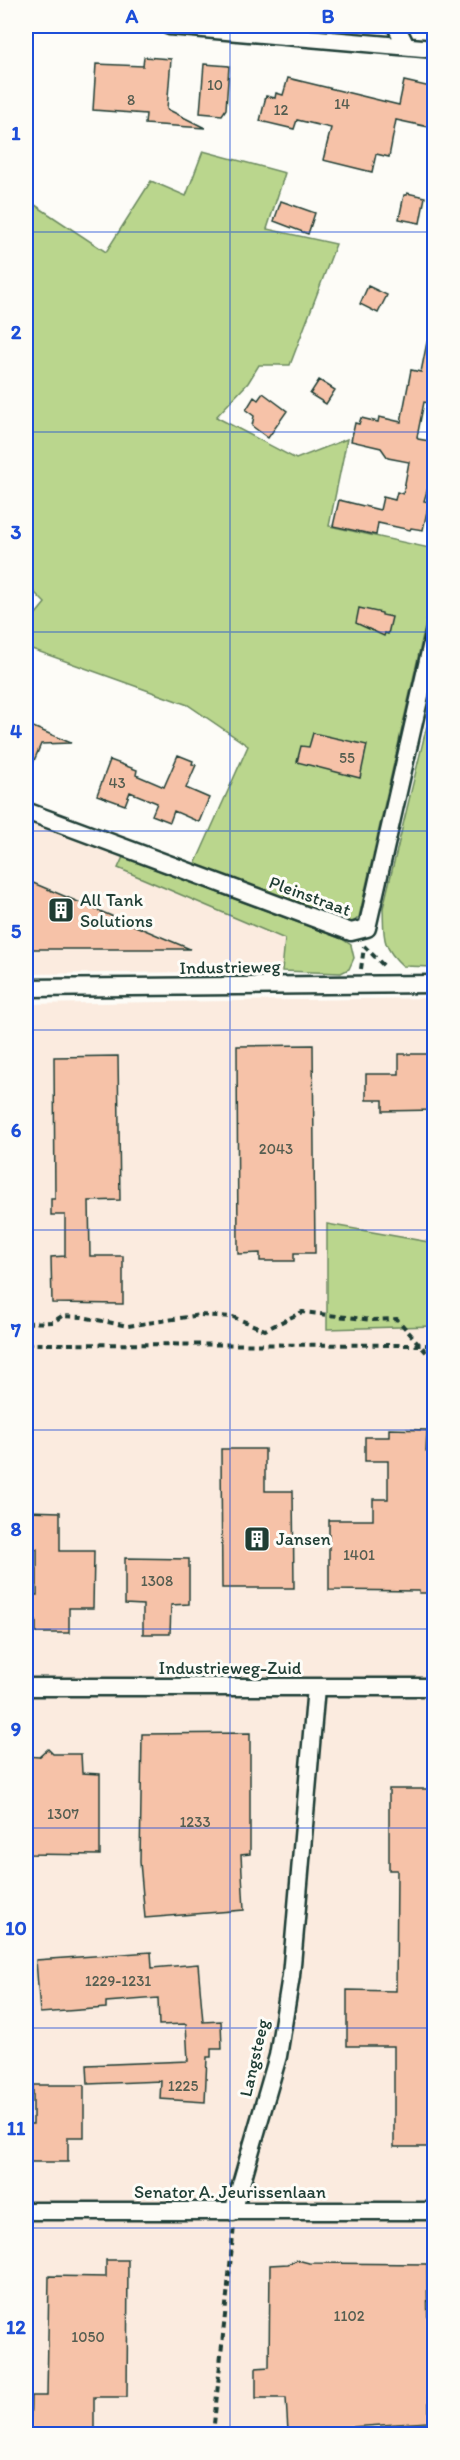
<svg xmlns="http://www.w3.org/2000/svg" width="460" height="2460" viewBox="0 0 460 2460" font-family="Itim,sans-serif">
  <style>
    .built { fill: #fbebdf }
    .green { fill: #bad68d; stroke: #6c8a60; stroke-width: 1.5 }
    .building { fill: #f6c2a8; stroke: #1f3d34; stroke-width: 1.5 }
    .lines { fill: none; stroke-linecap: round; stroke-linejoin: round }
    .street-casing { stroke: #1f3d34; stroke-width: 21 }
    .path { stroke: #1f3d34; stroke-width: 4; stroke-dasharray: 6 4.5; stroke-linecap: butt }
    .street { stroke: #fdfcf7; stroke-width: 16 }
    .grid { fill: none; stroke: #1d4ed8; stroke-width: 1.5; stroke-opacity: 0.55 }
    .labels { text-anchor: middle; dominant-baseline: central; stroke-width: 6; stroke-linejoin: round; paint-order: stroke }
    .number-label { font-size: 15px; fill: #555e51 }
    .street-label { font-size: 18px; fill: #1f3d34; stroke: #fdfcf7 }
    .poi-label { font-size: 18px; fill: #1f3d34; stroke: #fdfcf7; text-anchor: start }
    .neatline { fill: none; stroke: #1d4ed8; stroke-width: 2 }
    .grid-label { font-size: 20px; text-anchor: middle; font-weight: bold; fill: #1d4ed8 }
  </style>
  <rect width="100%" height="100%" fill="#fdfcf7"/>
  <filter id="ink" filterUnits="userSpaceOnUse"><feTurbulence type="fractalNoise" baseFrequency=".0167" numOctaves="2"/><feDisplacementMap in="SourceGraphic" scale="12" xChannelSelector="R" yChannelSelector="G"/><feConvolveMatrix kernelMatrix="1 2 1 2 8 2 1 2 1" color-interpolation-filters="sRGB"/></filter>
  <g filter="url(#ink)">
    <path class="built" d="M26 822 123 857 118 868 285 939 282 971 26 974Z
      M434 998V2434H26V1004Z"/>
    <path class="green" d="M203 151 285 173 267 229 336 244 290 365H259L248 383 216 417 296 459 347 439 329 526 434 549V587L359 917 352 923 193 869 248 746 188 705 26 647V626L45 603 26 584V199L106 252 151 181 186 196Z
      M434 696V967L403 966C381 946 384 937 383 908Z
      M123 857 342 939 351 945 354 958 349 969 341 973 282 971 285 939 118 868Z
      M327 1224 434 1243V1326L327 1329Z"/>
    <path class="building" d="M144 57 171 59 167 109 205 128 145 124 146 114 93 110 96 64 143 66Z
      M204 64 229 66 226 109 222 115 200 113Z
      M288 78 399 105 404 81 435 88V101L429 127 396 120 389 157 376 154 372 172 323 160 331 128 297 120 294 129 260 121 266 96 275 98 276 93 283 95Z
      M407 193 425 197 420 223 399 219 404 195H407Z
      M281 201 315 213 308 234 274 221Z
      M368 286 387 295 378 313 360 304Z
      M427 342H435V404L424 402 417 437 418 439 435 442V464L424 501 429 502 423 530 411 528 410 530 378 523 376 535 333 526 339 500 380 510 383 497 395 500 397 492 403 494 409 462 388 458 381 448 351 441 355 423 359 424 361 418 378 422 379 417 401 422 411 370 421 372Z
      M319 380 335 390 326 404 310 394Z
      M263 393 287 411 268 438 252 426 254 416 246 410 254 397 258 400Z
      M359 608 382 613V615L392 617 388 634 385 633 384 636 356 623Z
      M26 724 71 743 41 744 26 780Z
      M313 733 367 745 360 778 297 762 301 746 309 747Z
      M178 755 193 761 192 764 196 765 186 788 209 798 199 822 174 811 170 822 152 815 157 803 130 792 125 805 97 795 110 760 137 770 136 775 164 787Z
      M26 880 190 949H26Z
      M313 1045 315 1253H294V1261H260V1253L238 1254 237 1046Z
      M399 1054H435V1110L383 1111V1100H366V1074H399Z
      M118 1056 120 1200 89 1201 90 1256H123V1304L52 1303 51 1257 65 1256V1215H51V1199H55L54 1057Z
      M389 1429 427 1430 426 1451H434L432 1556H435V1593H419V1591L329 1590V1520H373V1499H388V1461H365V1437H389Z
      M221 1449H265V1491H293L294 1588H222Z
      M26 1511 60 1512V1551H94L93 1608H69V1633H36V1621H26V1595H37V1549H26Z
      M125 1558 189 1559V1604L171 1605 170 1634H143V1605L125 1604Z
      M250 1733V1854L241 1855 244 1910 145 1918 140 1862 142 1734Z
      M48 1749 53 1754H81L82 1773 100 1774V1855L26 1854V1756L39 1757Z
      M389 1789H435V2147H394V2046H347V1990L396 1991 397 1870H389Z
      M151 1952 152 1968 198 1964 203 2022 221 2021 222 2049H211V2057H207L205 2102 160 2099 161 2081 88 2084 87 2065 188 2061 186 2024 159 2025 158 1998 106 2002V2008L40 2013 36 1960Z
      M33 2085H84V2137H68V2162H26V2124H33Z
      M106 2260H128L127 2397H94V2431H47V2434H30L31 2396H47L49 2276 106 2277Z
      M297 2260 309 2263 427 2264 429 2422 288 2431 286 2398H256V2368L269 2367 270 2265 288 2264Z"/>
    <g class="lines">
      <defs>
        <path id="street" d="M169 26 434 49
          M396 26 406 46
          M26 811 351 932 367 928 434 634
          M26 988 434 984
          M26 1687H434
          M26 2211H434
          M233 2212 278 2056 291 1976 316 1687"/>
      </defs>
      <use href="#street" class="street-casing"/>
      <path class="path" d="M434 865 433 876 434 881
        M364 946 386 968
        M361 969 364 947
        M26 1323 53 1322 62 1316 82 1317 128 1326 200 1315 233 1317 265 1330 302 1312 373 1320 397 1319 434 1361
        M26 1344 434 1345
        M213 2434 234 2226"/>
      <use href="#street" class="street"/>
    </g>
  </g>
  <path class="grid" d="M230 26V2434M26 232H434M26 432H434M26 632H434M26 831H434M26 1030H434M26 1230H434M26 1430H434M26 1629H434M26 1828H434M26 2028H434M26 2228H434"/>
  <defs>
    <symbol id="building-square" viewBox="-11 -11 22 22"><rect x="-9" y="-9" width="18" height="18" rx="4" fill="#1f3d34" stroke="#fdfcf7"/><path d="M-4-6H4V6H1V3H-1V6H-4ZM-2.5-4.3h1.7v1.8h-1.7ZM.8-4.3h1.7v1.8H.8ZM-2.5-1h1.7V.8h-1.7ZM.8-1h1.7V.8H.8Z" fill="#fff"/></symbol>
  </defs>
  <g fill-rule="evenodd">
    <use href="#building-square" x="46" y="895" width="30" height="30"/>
    <use href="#building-square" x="242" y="1524" width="30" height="30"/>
  </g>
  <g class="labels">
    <g class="number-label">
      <text x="215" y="85">10</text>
      <text x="131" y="100">8</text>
      <text x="342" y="104">14</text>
      <text x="281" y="110">12</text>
      <text x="347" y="758">55</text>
      <text x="117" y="783">43</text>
      <text x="276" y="1149">2043</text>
      <text x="359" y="1555">1401</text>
      <text x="157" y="1581">1308</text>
      <text x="63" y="1814">1307</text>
      <text x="195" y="1822">1233</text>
      <text x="118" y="1981">1229-1231</text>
      <text x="183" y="2086">1225</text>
      <text x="349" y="2316">1102</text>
      <text x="88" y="2337">1050</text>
    </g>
    <g class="street-label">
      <text transform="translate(310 896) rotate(20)">Pleinstraat</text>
      <text transform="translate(230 967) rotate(-1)">Industrieweg</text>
      <text x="230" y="1668">Industrieweg-Zuid</text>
      <text transform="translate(254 2058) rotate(-77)">Langsteeg</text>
      <text x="230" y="2192">Senator A. Jeurissenlaan</text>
    </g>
    <g class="poi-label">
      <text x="80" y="900">All Tank<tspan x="80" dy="21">Solutions</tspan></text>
      <text x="276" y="1539">Jansen</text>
    </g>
  </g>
  <rect width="460" height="2460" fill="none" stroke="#fdfcf7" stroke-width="66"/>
  <rect x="33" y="33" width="394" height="2394" class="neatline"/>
  <g class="grid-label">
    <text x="132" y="23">A</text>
    <text x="328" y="23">B</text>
    <text x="16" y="140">1</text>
    <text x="16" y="339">2</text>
    <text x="16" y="539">3</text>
    <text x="16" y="738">4</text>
    <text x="16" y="938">5</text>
    <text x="16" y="1137">6</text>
    <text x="16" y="1337">7</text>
    <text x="16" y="1536">8</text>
    <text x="16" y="1736">9</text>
    <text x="16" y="1935">10</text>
    <text x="16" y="2135">11</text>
    <text x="16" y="2334">12</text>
  </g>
</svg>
